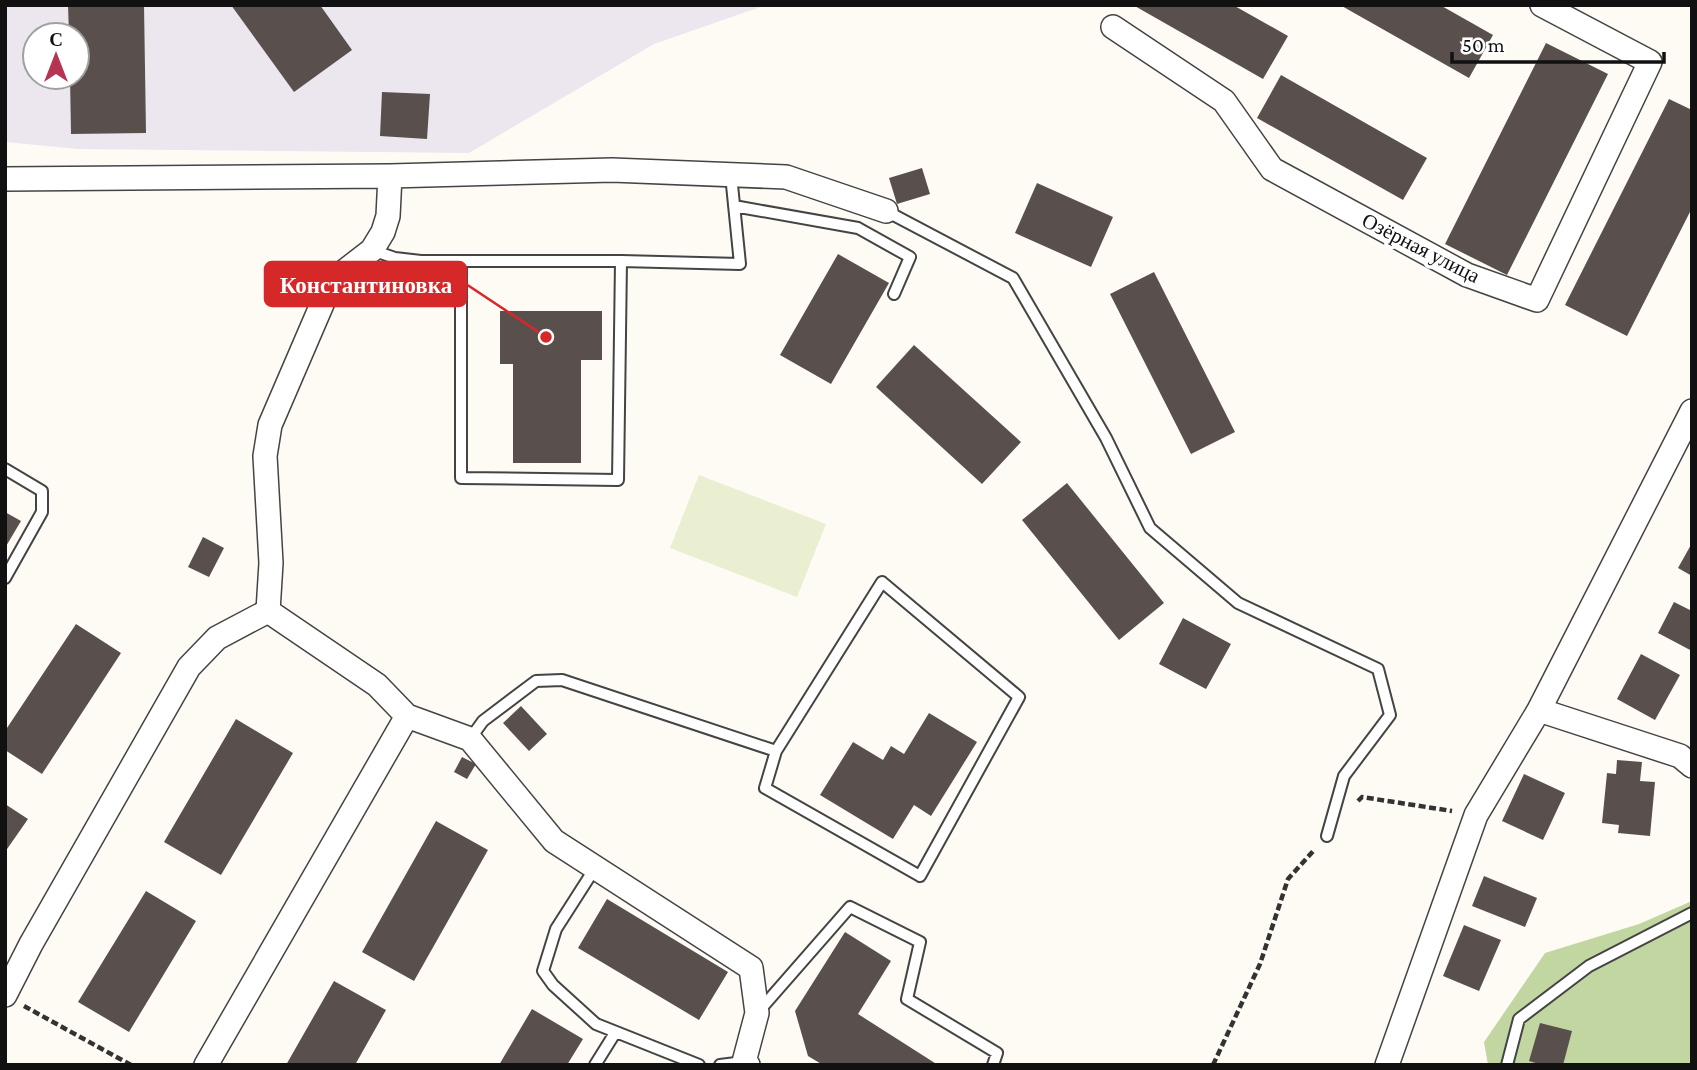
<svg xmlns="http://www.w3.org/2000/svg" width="1697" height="1070" viewBox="0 0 1697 1070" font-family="'Crimson Pro',serif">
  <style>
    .industrial { fill: #ece6ee; fill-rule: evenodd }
    .forest { fill: #c2d6a1 }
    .pitch { fill: #eaefd2 }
    .building { fill: #59504e }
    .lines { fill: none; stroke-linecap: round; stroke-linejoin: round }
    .service-casing { stroke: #444; stroke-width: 14 }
    .minor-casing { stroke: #444; stroke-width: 26 }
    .path { stroke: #333; stroke-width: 4.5; stroke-dasharray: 7 3.5; stroke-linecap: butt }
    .service { stroke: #fff; stroke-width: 10 }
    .minor { stroke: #fff; stroke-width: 23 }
    .labels { text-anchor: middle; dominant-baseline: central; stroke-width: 7; stroke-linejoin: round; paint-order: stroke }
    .street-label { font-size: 21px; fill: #111; stroke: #fff }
    .leader { fill: none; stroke: #d62828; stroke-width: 2.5 }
    .callout-dot { fill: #d62828; stroke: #fff; stroke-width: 2.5 }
    .callout { fill: #d62828; stroke: #d62828; stroke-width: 2.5 }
    .callout-label { font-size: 23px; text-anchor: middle; font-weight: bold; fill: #fff }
  </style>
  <rect width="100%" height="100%" fill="#fefbf5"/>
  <path class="industrial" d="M5 5H766L654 44 469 153 78 149 5 142ZM35 35H77V77H35Z"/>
  <path class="forest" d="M1692 901V1065H1488L1484 1042 1545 953 1639 924Z"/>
  <path class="pitch" d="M699 475 826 524 797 597 670 548Z"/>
  <path class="building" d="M68 5H144L146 133 71 134 70 77H77V35H69Z
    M231 5H320L352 50 294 92Z
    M1133 5H1233L1288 36 1263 79Z
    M1340 5H1440L1493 35 1469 78Z
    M1546 43 1608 74 1507 275 1445 244Z
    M1281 75 1427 158 1403 200 1257 118Z
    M382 92 430 94 427 139 380 136Z
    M1669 99 1692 110V208L1627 336 1565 305Z
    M922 168 930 194 897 204 889 178Z
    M1037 183 1113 217 1091 267 1015 233Z
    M838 254 889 283 831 384 780 355Z
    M1154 272 1235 432 1191 454 1110 294Z
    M500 311H602V360H581V463H513V364H500Z
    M914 345 1021 442 982 484 876 387Z
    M1067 483 1164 603 1119 640 1022 520Z
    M5 512 21 521 5 548Z
    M203 537 224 548 209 577 188 567Z
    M1692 543V576L1678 568Z
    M1674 602 1692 611V651L1658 633Z
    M1183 618 1231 644 1206 689 1159 664Z
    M76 624 121 653 42 774 5 750V731Z
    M1641 654 1680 675 1655 720 1617 699Z
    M521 706 547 734 529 751 503 723Z
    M929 713 977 742 931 816 914 805 893 839 820 795 853 742 883 760 891 746 904 754Z
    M236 719 293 753 221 875 164 842Z
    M462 757 476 764 467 779 454 772Z
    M1617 760 1642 762 1640 781 1655 782 1650 836 1618 833 1619 825 1602 823 1607 773 1616 774Z
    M1524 774 1565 793 1543 840 1502 821Z
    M5 804 28 819 5 852Z
    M436 821 488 850 414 981 362 952Z
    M1484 876 1537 898 1525 927 1472 906Z
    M146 891 196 921 129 1032 78 1002Z
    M607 899 728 972 699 1020 578 948Z
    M1464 925 1501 940 1479 991 1443 976Z
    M845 932 891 961 858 1014 938 1065H823L808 1056 795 1011Z
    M334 981 386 1010 355 1065H286Z
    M532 1009 583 1039 567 1065H499Z
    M1540 1023 1572 1031 1563 1065H1542L1529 1061Z"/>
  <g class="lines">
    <defs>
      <path id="service" d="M734 206 858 228 910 257 894 294
        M886 211 1013 278 1106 438 1150 528 1238 603 1378 669 1390 715 1344 776 1327 836
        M372 250 395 258 421 261H621L740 264 731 175
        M461 261V478L618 480 621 261
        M5 469 42 491V512L5 578
        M882 582 1019 697 920 876 765 788 776 751Z
        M470 739 483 721 536 681 562 680 776 751
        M595 868 556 929 543 971 553 985 596 1024 699 1065
        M759 1011 850 907 920 942 907 999 997 1053 993 1065
        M595 1065 615 1033
        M720 1065 744 1062
        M1507 1065 1519 1019 1589 966 1692 913"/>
      <path id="minor" d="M1113 27 1224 101 1272 169 1467 275 1537 300 1650 62 1542 5
        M5 179 390 176 612 170 786 177 886 211
        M268 611 377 685 407 716 470 739 554 841 751 968 757 1013 744 1062 748 1065
        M268 611 271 563 265 456 270 425 332 281 372 250 383 232 388 216 390 176
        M1539 710 1680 756 1692 766
        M5 995 31 944 189 667 217 638 268 611
        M206 1065 407 716
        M1387 1065 1476 815 1539 710 1692 411"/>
    </defs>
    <use href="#service" class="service-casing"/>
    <use href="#minor" class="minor-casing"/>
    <path class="path" d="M1358 801 1362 797 1452 811
      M24 1006 131 1065
      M1213 1065 1260 964 1288 879 1315 849"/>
    <use href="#service" class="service"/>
    <use href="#minor" class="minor"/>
  </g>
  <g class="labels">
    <g class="street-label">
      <text transform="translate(1421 248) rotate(27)">Озёрная улица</text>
    </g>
  </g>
  <path class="leader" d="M546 337L466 284"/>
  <circle class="callout-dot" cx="546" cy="337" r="7"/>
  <rect class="callout" x="265" y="262" width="201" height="44" rx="7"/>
  <g class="callout-label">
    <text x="366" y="293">Константиновка</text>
  </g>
  <rect width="1697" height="1070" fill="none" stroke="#111111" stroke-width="14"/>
  <g transform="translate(56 56)"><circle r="33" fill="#ffffff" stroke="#a0a0a0" stroke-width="2"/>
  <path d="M0-5L12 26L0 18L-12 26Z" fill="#b63451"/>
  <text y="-10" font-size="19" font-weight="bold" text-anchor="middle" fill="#111111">С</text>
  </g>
  <path d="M1452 52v10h212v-10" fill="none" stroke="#111111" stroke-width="3.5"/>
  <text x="1462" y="52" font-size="21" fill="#111111" stroke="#ffffff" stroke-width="5" paint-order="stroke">50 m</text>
</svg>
